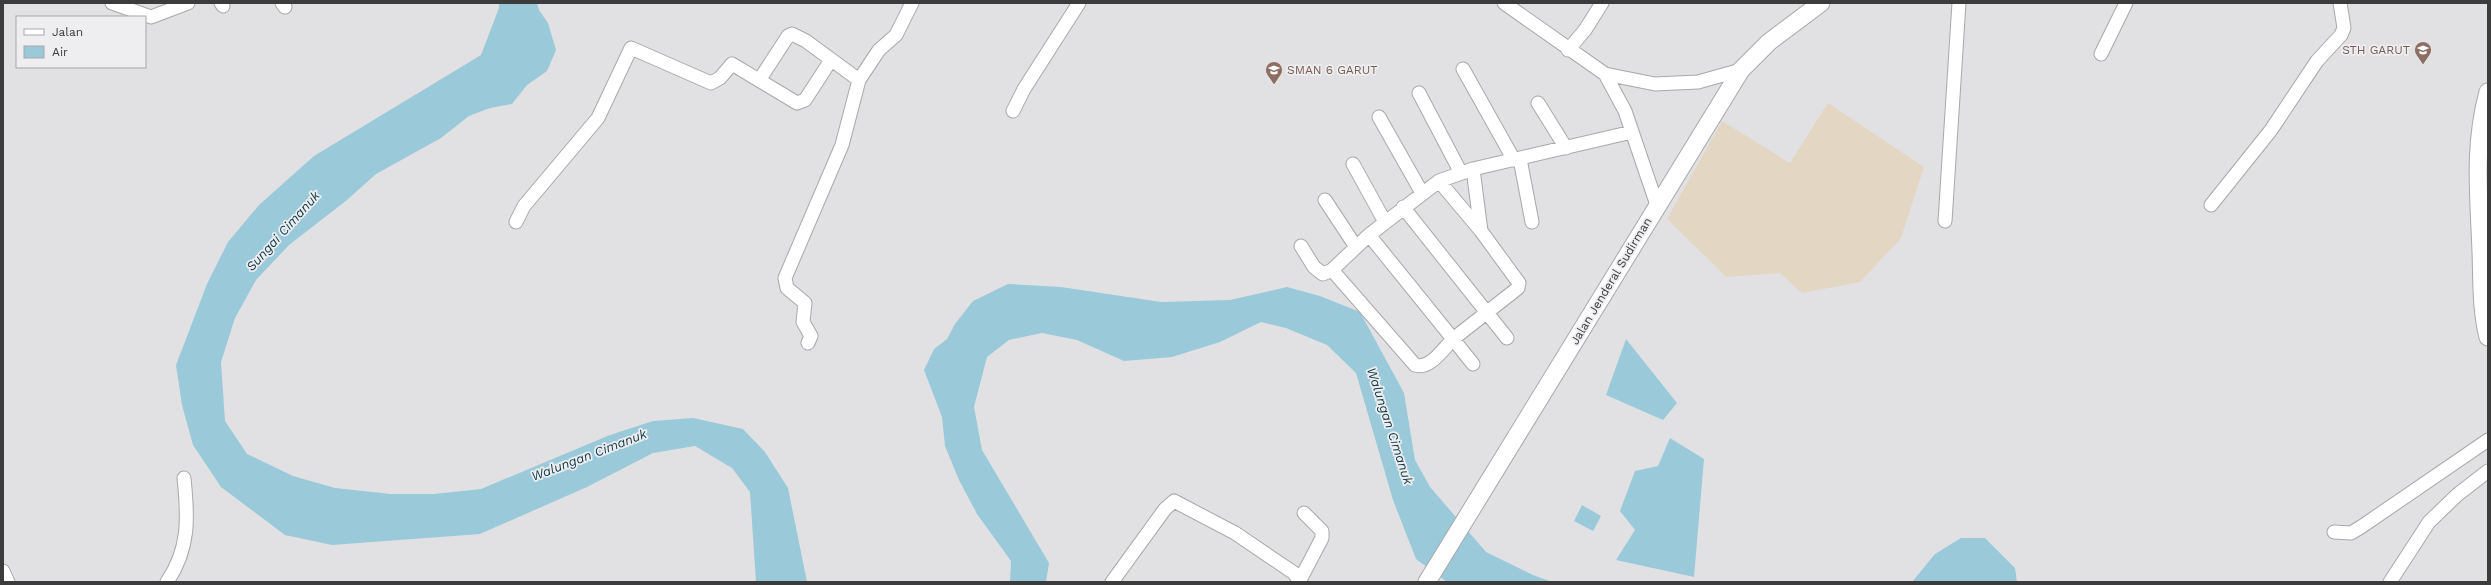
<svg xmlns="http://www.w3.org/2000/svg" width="2491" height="585" viewBox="0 0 2491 585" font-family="'Work Sans',sans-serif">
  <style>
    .industrial { fill: #e3d6c2 }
    .water { fill: #9ac9da }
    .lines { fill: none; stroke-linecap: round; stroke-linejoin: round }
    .minor-casing { stroke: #a8a8aa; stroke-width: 15 }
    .major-casing { stroke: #a8a8aa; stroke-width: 19 }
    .minor { stroke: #fff; stroke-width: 13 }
    .major { stroke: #fff; stroke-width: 17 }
    .labels { text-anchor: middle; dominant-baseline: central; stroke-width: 3.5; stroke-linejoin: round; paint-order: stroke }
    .education-label { font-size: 12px; fill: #785e54; stroke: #eeeef1; text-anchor: end }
    .street-label { font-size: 12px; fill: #3c3c3d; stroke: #eeeef1 }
    .water-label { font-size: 13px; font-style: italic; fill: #0d3945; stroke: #eeeef1 }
  </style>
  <rect width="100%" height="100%" fill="#e1e1e4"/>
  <path class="industrial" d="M1828 103 1924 167 1901 238 1860 282 1802 293 1780 273 1726 277 1667 219 1722 121 1790 163Z"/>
  <path class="water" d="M499 3H537L539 10 548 23 556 50 547 71 527 85 512 104 490 108 469 116 441 138 376 174 347 200 289 245 256 280 235 318 221 362 225 421 247 454 293 476 335 488 391 494H434L481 489 610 435 653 421 693 418 743 429 765 452 788 488 807 582H756L750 492 732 468 695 446 653 453 587 487 480 534 332 545 285 535 221 487 193 445 182 405 176 365 207 284 228 242 259 205 314 156 481 55 499 8Z
    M1008 284 1061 287 1161 302 1230 300 1287 287 1320 296 1360 312 1404 393 1415 460 1430 487 1486 552 1533 575 1552 582H1447L1416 559 1393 500 1356 373 1327 345 1286 328 1261 322 1220 342 1172 357 1124 361 1077 340 1042 333 1009 340 987 357 974 407 982 450 1049 563 1046 582H1010L1011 561 977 514 959 480 945 446 942 417 924 370 934 349 947 339 955 324 973 301Z
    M1626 339 1677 403 1663 420 1606 395Z
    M1670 438 1704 459 1694 577 1616 560 1635 530 1620 511 1635 471 1658 466Z
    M1582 505 1601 516 1593 531 1574 521Z
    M1961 538H1985L2015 568 2017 582H1912L1935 554Z"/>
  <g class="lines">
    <defs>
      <path id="minor" d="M112 3 151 17 188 3
        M221 3 223 6
        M282 3 285 7
        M1504 3 1605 74 1625 111 1657 205
        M1568 50 1585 30 1602 3
        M2101 54 2126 3
        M1463 69 1514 160
        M1605 74 1655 84 1698 82 1741 70
        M760 79 788 36 792 34 806 41 859 80
        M1419 93 1461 173
        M1538 103 1566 148
        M1013 111 1024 89 1079 3
        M1379 117 1422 193
        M1520 159 1532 222
        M1353 164 1385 222
        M1473 169 1481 231
        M1439 181 1481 231 1519 283 1518 288 1453 339 1369 235 1439 181 1473 169 1632 132
        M1325 200 1356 247
        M2211 205 2271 130 2317 61 2341 35 2344 28 2340 3
        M1403 207 1507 338
        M1945 221 1959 3
        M516 222 524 206 598 118 631 48 711 83 720 78 732 64 797 103 805 100 831 60
        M1369 235 1332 270 1415 365C1430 370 1443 349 1453 339L1473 364
        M1301 246 1314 267 1323 274 1332 270
        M808 343 811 336 803 322 805 303 787 288 785 278 842 145 859 80 879 50 896 35 912 3
        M2334 532 2351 533 2361 527 2488 440
        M3 571 8 582
        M1300 580 1322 538V531L1304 513
        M167 582C190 548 188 517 184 478
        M1112 582 1165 509 1174 501 1235 533 1294 573 1300 582
        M2390 582 2429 522 2457 495 2488 471"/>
      <path id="major" d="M2488 92C2473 147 2479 196 2481 252 2482 280 2481 310 2488 337
        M1427 582 1741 70 1769 42 1821 3"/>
    </defs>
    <use href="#minor" class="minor-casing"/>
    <use href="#major" class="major-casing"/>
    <use href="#minor" class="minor"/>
    <use href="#major" class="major"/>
  </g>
  <defs>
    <symbol id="university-pin" viewBox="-11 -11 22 30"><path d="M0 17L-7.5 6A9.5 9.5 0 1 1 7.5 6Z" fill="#8d6e63" stroke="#eeeef1"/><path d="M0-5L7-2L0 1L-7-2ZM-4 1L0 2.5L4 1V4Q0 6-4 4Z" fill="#fff"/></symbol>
    <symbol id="school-pin" viewBox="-11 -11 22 30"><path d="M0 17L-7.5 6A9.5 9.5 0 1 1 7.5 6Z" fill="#8d6e63" stroke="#eeeef1"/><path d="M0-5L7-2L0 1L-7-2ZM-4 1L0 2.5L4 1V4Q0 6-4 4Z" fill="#fff"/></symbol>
  </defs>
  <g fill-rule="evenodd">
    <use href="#university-pin" x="2413" y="40" width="20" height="27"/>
    <use href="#school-pin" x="1264" y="60" width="20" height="27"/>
  </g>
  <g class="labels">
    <g class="education-label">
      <text x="2410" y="50">STH GARUT</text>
      <text x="1287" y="70" text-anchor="start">SMAN 6 GARUT</text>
    </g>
    <g class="street-label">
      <text transform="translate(1611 281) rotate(-59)">Jalan Jenderal Sudirman</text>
    </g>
    <g class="water-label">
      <text transform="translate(283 231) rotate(-48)">Sungai Cimanuk</text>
      <text transform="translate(1390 426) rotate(72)">Walungan Cimanuk</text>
      <text transform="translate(589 455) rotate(-21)">Walungan Cimanuk</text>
    </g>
  </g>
  <rect width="2491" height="585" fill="none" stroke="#3c3c3d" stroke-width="8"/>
  <rect x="16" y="16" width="130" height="52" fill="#eeeef1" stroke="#a7a7a9"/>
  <rect x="24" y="29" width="20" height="6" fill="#ffffff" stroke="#a7a7a9"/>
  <text x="52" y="36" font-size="12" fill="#3c3c3d">Jalan</text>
  <rect x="24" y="46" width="20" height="12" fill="#9ac9da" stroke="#a7a7a9"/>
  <text x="52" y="56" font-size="12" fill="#3c3c3d">Air</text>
</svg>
